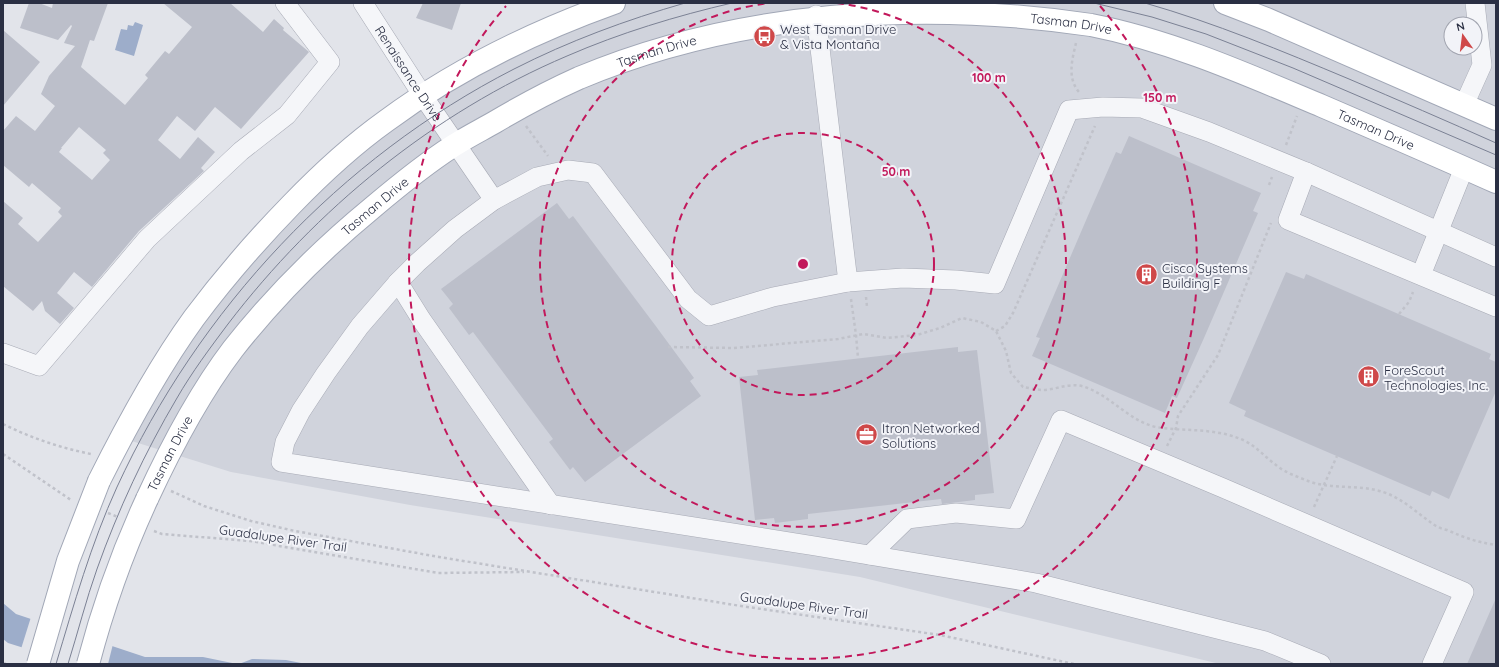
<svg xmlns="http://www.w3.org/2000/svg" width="1499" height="667" viewBox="0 0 1499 667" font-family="Quicksand,sans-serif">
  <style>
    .built { fill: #d0d3dc; fill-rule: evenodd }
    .water { fill: #9dadca }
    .pier { fill: #e2e4ea }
    .building { fill: #bcbfca; fill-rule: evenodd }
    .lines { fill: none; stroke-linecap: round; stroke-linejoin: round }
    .minor-casing { stroke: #a7aab5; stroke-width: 20 }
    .major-casing { stroke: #a1a7b6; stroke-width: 24 }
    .path { stroke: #c0c2ca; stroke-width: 2.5; stroke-dasharray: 3 3; stroke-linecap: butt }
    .minor { stroke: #f5f6f9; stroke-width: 19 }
    .major { stroke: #fff; stroke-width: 22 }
    .tram { stroke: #7b8194; stroke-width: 1 }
    .major-bridge-casing { stroke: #a1a7b6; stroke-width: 24; stroke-linecap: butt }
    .major-bridge { stroke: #fff; stroke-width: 22 }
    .ring { fill: none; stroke: #c2185b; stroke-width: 2; stroke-dasharray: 7 5 }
    .labels { text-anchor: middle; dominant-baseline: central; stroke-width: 4; stroke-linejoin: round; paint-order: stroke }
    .street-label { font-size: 13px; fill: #2a2f43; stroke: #f2f3f8 }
    .poi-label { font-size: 13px; fill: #2a2f43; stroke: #f2f3f8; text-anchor: start }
    .centre { fill: #c2185b; stroke: #f2f3f8; stroke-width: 2 }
    .ring-label { font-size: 12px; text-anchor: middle; font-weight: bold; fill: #c2185b; stroke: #f2f3f8; stroke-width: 4; stroke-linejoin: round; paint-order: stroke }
  </style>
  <rect width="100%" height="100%" fill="#e2e4ea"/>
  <path class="built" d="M615 3H1496V664H1220L860 577 410 505 231 472 122 438 273 225 422 95ZM1451 24H1475V48H1451Z"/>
  <path class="water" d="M135 22 143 25 134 56 115 50 121 29 127 30 128 25 133 26Z
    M3 603 16 614 145 657H203L237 664H75L8 643 3 639Z
    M252 659 286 660 306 664H239Z"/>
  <path class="pier" d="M31 617 113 644 108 664H68L21 649Z"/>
  <path class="building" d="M29 3H39L52 8 53 3H108L94 41 90 40 81 67 125 105 148 78 145 75 165 51 169 54 192 27 163 3H230L263 32 274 19 284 28 283 30 309 52 241 129 215 107 195 131 177 116 158 140 180 159 198 137 215 152 201 168 204 171 139 231 92 287 74 272 57 293 74 308 60 324 45 311 42 301 33 311 3 286V201L23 218 18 224 38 242 62 216 58 212 61 208 32 183 29 187 3 165V131L16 116 35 131 55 106 41 94 49 76 75 46 64 43 72 26 71 25 58 40 20 28ZM79 127 106 150 103 153 110 160 92 180 59 152 62 148H61Z
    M423 3H461L452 30 416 18Z
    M3 30 40 62 3 106Z
    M1129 136 1261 193 1253 211 1258 213 1204 338 1177 398 1172 396 1165 413 1032 356 1040 338 1036 337 1090 211 1116 152 1121 154Z
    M557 203 569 219 573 216 655 325 694 378 690 381 701 396 585 482 573 467 570 470 549 442 553 439 473 332 469 335 449 308 453 304 441 289Z
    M1286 272 1304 279 1306 274 1491 354 1489 359 1496 362V391L1449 499 1432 491 1430 496 1304 442 1244 416 1246 411 1229 403Z
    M958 347V352L977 350 994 493 975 495V500L942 504 941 499 808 514V519L775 523 774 518 755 520 739 377 758 375 757 370Z
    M1496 598V664H1467Z"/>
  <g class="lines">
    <defs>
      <g id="minor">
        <path id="s1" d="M363 3 423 96 494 200"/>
        <path d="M816 15 848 282"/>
        <path d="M1464 105 1482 65 1475 3"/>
        <path d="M1306 172 1288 220 1496 307"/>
        <path d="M1421 275 1464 168"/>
        <path d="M398 282 421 319 551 505"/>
        <path d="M3 353 39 366 147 239 241 151 287 115 330 62 285 3"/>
        <path d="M870 555 907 519 956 513 1016 519 1061 420 1223 488 1464 592 1432 664"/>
        <path d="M1321 664 1265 641 1036 583 815 546 281 462 285 442 301 411 326 373 360 326 398 282 417 263 455 229 494 200 537 177 568 170 593 173 688 299 709 316 773 297 848 282 903 278 956 280 995 284 1069 110 1103 107 1142 108 1209 132 1306 172 1496 257"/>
      </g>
      <g id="major">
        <path d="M1225 3 1269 20 1496 119"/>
        <path d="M99 481C127 425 157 369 194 318 224 278 256 241 291 205 320 175 351 146 386 121 455 70 533 32 614 3"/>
        <path id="s2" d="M147 499C171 447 198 395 233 349 274 297 321 250 372 208 398 186 425 164 453 146 467 137 481 130 495 122 522 106 550 91 579 78 739 11 921 0 1091 25 1172 41 1246 74 1322 106 1380 131 1438 156 1496 182"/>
      </g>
    </defs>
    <use href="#minor" class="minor-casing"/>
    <use href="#major" class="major-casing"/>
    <path class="path" d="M1076 43C1072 60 1067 78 1079 92
      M526 126 548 156
      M1286 145 1297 116
      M1269 185 1272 177
      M866 297 867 307
      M851 299 856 335 858 358
      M1399 314 1409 302 1413 292
      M996 331 1005 326 1013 313 1095 126
      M668 347 734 348 838 339 863 334 887 338 917 335 940 328 962 318 981 322 996 331 1006 351 1011 373 1023 387C1029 388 1037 390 1044 390 1058 389 1071 382 1085 387 1111 396 1129 421 1156 427 1186 432 1216 427 1245 441 1257 447 1265 457 1276 465 1284 472 1298 477 1308 481 1332 490 1359 484 1383 492 1402 498 1417 513 1433 524 1437 527 1442 529 1447 530 1465 538 1477 542 1496 545
      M3 424C31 438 61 448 91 454
      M1167 446 1176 428 1178 416 1218 355 1271 223
      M3 454 71 500
      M171 491 204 506 251 521 295 531 439 557 741 606 940 635 1074 664
      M1314 507 1337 456
      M108 513 118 517
      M154 531 162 534 250 541 438 573 524 572
      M3 663 7 664"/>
    <use href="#minor" class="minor"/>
    <use href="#major" class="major"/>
    <path class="tram" d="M1094 3 1152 17 1206 34 1293 68 1496 155
      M1145 3C1215 23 1282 51 1349 79 1398 100 1447 121 1496 143
      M56 664C74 604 91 544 117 487 199 309 340 158 514 69 569 41 626 20 685 3
      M68 664C78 632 86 600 97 569 118 510 145 452 177 398 192 372 210 348 228 324 316 209 433 113 567 56 620 33 676 16 732 3"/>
    <defs>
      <path id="major-bridge" d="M38 664 68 561 99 481
        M88 664C103 607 122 553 147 499"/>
    </defs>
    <use href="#major-bridge" class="major-bridge-casing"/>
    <use href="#major-bridge" class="major-bridge"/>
  </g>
  <g class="ring">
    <circle cx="803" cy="264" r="131"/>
    <path d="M837 3A263 263 0 1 1 769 3"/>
    <path d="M1100 6A394 394 0 1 1 506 6"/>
  </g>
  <defs>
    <symbol id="bus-disc" viewBox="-11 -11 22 22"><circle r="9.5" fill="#cf4849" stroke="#f2f3f8"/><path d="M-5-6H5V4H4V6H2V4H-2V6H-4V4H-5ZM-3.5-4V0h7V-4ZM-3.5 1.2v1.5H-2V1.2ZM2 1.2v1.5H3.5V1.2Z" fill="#fff"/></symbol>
    <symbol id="building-disc" viewBox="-11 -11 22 22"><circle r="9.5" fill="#cf4849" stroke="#f2f3f8"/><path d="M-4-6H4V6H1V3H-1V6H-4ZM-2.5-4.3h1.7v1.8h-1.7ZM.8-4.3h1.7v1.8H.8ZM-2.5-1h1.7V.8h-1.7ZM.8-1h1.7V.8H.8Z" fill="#fff"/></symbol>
    <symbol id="office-disc" viewBox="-11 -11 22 22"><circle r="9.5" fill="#cf4849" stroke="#f2f3f8"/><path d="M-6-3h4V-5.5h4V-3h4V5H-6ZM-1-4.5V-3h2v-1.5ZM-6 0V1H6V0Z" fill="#fff"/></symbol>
  </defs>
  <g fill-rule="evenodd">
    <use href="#bus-disc" x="752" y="24" width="25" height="25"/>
    <use href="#building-disc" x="1134" y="262" width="25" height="25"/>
    <use href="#building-disc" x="1356" y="364" width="25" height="25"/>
    <use href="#office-disc" x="854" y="422" width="25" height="25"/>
  </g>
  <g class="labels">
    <g class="street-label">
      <text stroke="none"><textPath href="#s2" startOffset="1118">Tasman Drive</textPath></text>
      <text stroke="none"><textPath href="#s2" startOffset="699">Tasman Drive</textPath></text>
      <text stroke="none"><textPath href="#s1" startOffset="84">Renaissance Drive</textPath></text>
      <text stroke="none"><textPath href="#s2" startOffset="1442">Tasman Drive</textPath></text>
      <text stroke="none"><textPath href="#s2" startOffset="375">Tasman Drive</textPath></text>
      <text stroke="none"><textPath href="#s2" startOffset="51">Tasman Drive</textPath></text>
      <text transform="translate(283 538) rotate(8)">Guadalupe River Trail</text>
      <text transform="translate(804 605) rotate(8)">Guadalupe River Trail</text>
    </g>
    <g class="poi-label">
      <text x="780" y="29">West Tasman Drive<tspan x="780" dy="15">&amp; Vista Montaña</tspan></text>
      <text x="1162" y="268">Cisco Systems<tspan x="1162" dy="15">Building F</tspan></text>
      <text x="1384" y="370">ForeScout<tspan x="1384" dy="15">Technologies, Inc.</tspan></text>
      <text x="882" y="428">Itron Networked<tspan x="882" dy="15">Solutions</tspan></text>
    </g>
  </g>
  <circle cx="803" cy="264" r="6" class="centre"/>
  <g class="ring-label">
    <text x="989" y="82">100 m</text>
    <text x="1160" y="102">150 m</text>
    <text x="896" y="176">50 m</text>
  </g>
  <rect width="1499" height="667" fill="none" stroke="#2a2f43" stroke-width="8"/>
  <g transform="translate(1463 36) rotate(346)"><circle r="19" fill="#f2f3f8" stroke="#a2a5b0"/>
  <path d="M0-3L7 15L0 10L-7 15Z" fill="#cf4849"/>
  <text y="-6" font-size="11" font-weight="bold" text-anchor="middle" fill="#2a2f43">N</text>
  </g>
</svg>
